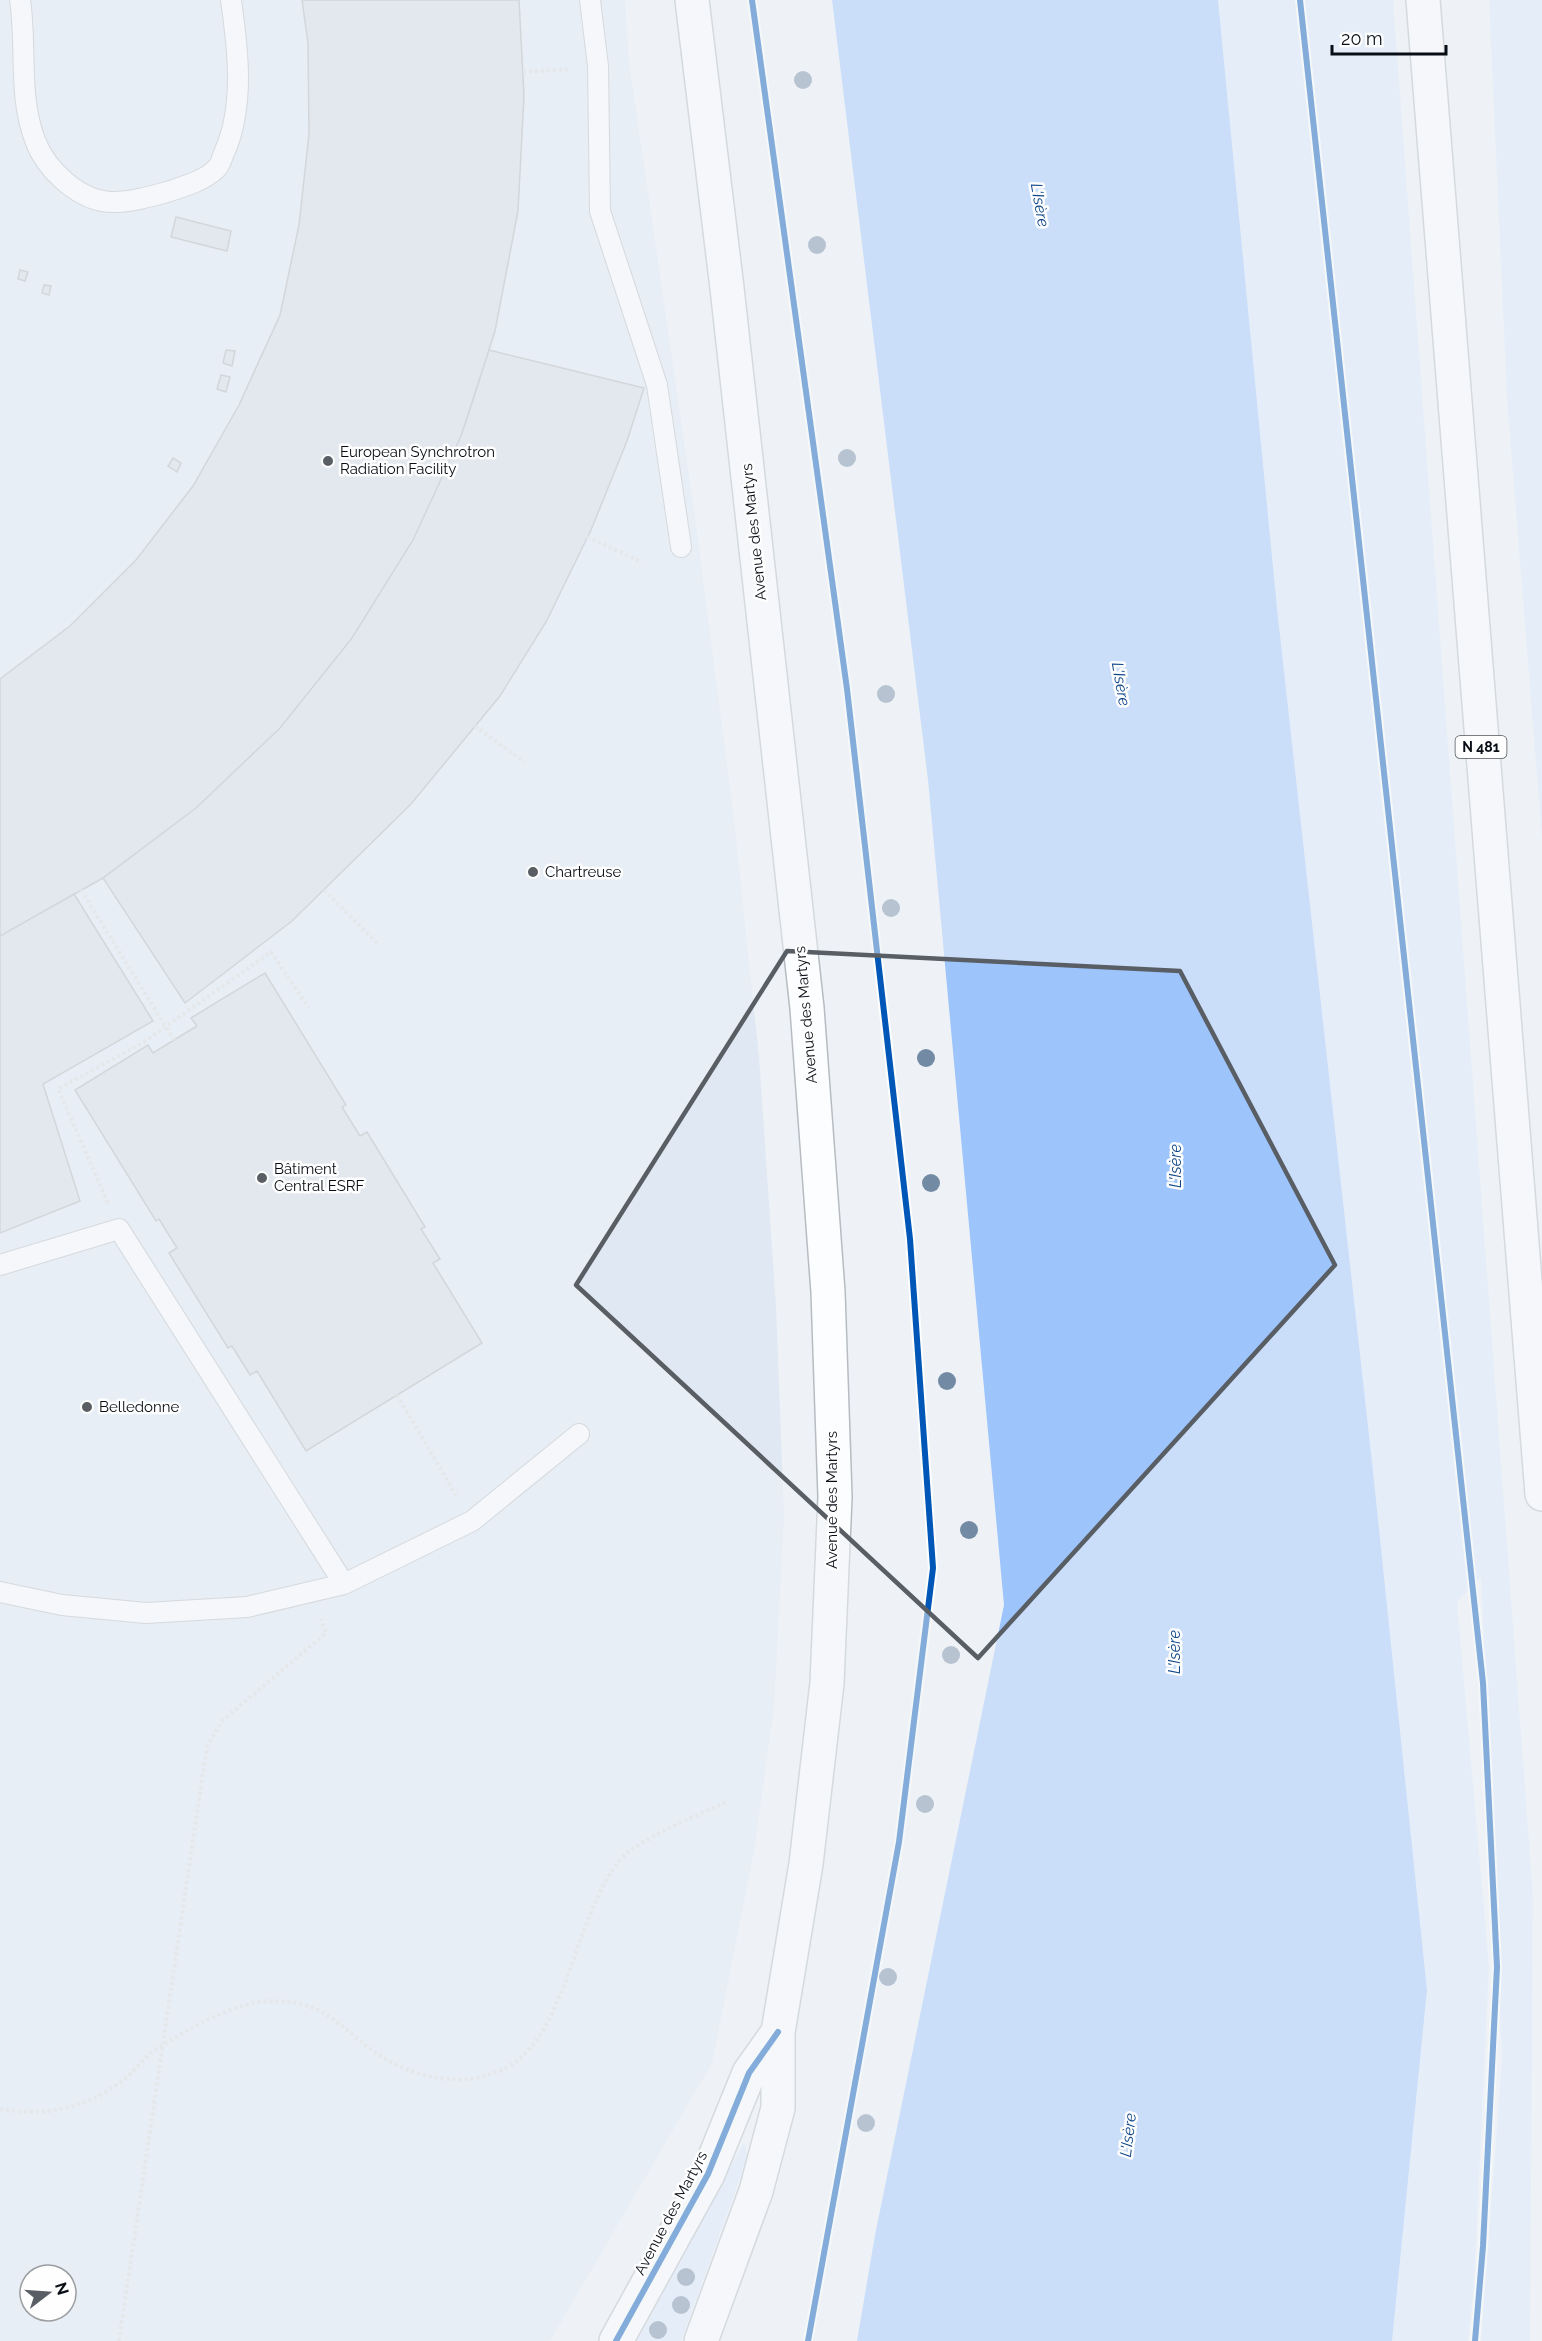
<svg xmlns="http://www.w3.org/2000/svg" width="1542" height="2341" viewBox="0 0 1542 2341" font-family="Raleway,sans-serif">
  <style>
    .built { fill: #e0e8f3; fill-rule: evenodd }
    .green { fill: #dae8fa }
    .water { fill: #9dc5fc }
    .building { fill: #d4dce7; stroke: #b0b5bb; stroke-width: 1.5 }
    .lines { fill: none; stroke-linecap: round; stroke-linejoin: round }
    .service-casing { stroke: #b7bcc2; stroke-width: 22 }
    .secondary-casing { stroke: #b7bcc2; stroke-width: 36 }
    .trunk-casing { stroke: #b7bcc2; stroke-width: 36 }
    .path { stroke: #dadbdc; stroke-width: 4; stroke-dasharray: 3 3; stroke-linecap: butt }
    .service { stroke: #fcfdfe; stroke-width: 20 }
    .secondary { stroke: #fcfdfe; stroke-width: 33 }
    .trunk { stroke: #fcfdfe; stroke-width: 33 }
    .path-bridge { stroke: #dadbdc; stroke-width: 4; stroke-dasharray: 3 3; stroke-linecap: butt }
    .cycleway-casing { stroke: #fdfefd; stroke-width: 10 }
    .cycleway { stroke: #0057b8; stroke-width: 6 }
    .tree { fill: #738aa5 }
    .marked { fill: none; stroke: #595e64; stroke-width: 4.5; stroke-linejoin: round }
    .poi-dot { fill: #595e64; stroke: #fdfefd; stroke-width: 2 }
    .labels { text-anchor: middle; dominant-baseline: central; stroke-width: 5; stroke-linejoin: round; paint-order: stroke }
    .shield { fill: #fdfefd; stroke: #52565b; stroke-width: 1.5 }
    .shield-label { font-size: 14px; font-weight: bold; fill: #090e16 }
    .poi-label { font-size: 15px; fill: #090e16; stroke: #fdfefd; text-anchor: start }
    .street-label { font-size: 15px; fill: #090e16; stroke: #fdfefd }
    .water-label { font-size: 16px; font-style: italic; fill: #0f4689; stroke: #fdfefd }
  </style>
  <rect width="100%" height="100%" fill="#eef2f6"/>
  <path class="built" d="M0 0H625L629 62 696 524 734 820 759 1057 776 1306 784 1515 774 1707 754 1851 712 2063 550 2341H0ZM30 2275H66V2311H30Z"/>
  <path class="green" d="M1218 0H1393L1533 1896 1530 2341H1481L1502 2059 1481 1577 1457 1602 1489 1966 1474 2285 1468 2341H1392L1427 1990 1373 1471 1277 608Z
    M1489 0H1542V839L1507 398Z
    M744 2142 748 2156 681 2341H637Z"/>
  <path class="water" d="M832 0H1218L1277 608 1373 1471 1427 1990 1392 2341H857L875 2235 1004 1605 928 780Z"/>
  <path class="building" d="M302 0H519L524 96 518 211 495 331 472 403 461 436 413 540 352 638 280 728 196 808 103 878 0 936V679L70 626 136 560 193 486 239 405 280 315 299 225 309 134 308 43Z
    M176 217 231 231 227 251 171 237Z
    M20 270 28 272 25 281 18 279Z
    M44 285 51 286 49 295 42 293Z
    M226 350 235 351 232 366 223 363Z
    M489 350 644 388 627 441 591 530 546 622 500 696 411 804 292 921 185 1003 103 878 196 808 280 728 352 638 413 540 461 436Z
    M221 375 230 377 226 392 217 389Z
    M173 458 181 463 177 472 168 466Z
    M74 894 153 1021 43 1084 80 1201 0 1233V936Z
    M265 973 346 1105 342 1107 360 1136 367 1132 425 1227 421 1229 440 1259 433 1263 482 1343 306 1451 257 1371 250 1375 232 1346 228 1348 169 1253 177 1248 159 1219 156 1221 75 1090 148 1045 153 1053 197 1026 191 1018Z"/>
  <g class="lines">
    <defs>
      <path id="service" d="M20 0C27 47 18 95 35 140 46 170 80 202 113 202 131 202 149 197 167 192 182 187 204 181 216 169 220 166 222 158 224 153 245 107 238 49 231 0
        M590 0 598 66 600 211 657 385 681 547
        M0 1265 119 1229 344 1584
        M0 1592 62 1605 146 1613 247 1607 344 1584 472 1521 579 1434"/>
      <path id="secondary" d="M692 0 727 288 807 1008 828 1292 835 1497 827 1683 806 1864 778 2032V2108L756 2191 701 2341
        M616 2341 708 2174 749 2073 778 2032"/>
      <path id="trunk" d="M1423 0 1542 1494"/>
    </defs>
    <use href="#service" class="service-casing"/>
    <use href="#secondary" class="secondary-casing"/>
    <use href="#trunk" class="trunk-casing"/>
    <path class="path" d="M523 72 570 69
      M587 537 642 562
      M475 726 524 762
      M324 890 377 943
      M108 1203 58 1089 144 1042 271 952 309 1008
      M397 1395 456 1495
      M0 2109C46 2117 89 2108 126 2078 135 2070 143 2059 152 2052 175 2037 200 2022 225 2012 236 2008 249 2003 261 2002 327 1995 340 2032 387 2060 425 2082 477 2088 514 2063 567 2027 577 1911 620 1860 638 1839 699 1815 726 1802
      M119 2341 207 1746 223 1720 326 1633 321 1619"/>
    <use href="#service" class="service"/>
    <use href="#secondary" class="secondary"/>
    <use href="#trunk" class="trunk"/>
    <path class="path-bridge" d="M81 890 174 1040"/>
    <defs>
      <path id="cycleway" d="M752 0 847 689 910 1239 933 1568 899 1842 808 2341
        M1300 0 1483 1683 1497 1967 1483 2246 1475 2341
        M616 2341 708 2174 749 2073 778 2032"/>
    </defs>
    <use href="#cycleway" class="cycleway-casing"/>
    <use href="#cycleway" class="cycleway"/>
  </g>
  <g class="tree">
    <circle cx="803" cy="80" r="9"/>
    <circle cx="817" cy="245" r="9"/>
    <circle cx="847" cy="458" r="9"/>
    <circle cx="886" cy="694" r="9"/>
    <circle cx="891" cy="908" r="9"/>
    <circle cx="926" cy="1058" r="9"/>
    <circle cx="931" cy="1183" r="9"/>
    <circle cx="947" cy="1381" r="9"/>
    <circle cx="969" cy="1530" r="9"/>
    <circle cx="951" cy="1655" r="9"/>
    <circle cx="925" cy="1804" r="9"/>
    <circle cx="888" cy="1977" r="9"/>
    <circle cx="866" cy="2123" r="9"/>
    <circle cx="686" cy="2277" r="9"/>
    <circle cx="681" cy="2305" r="9"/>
    <circle cx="658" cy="2330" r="9"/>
  </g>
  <path d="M0 0H1542V2341H0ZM787 951 1180 971 1335 1265 978 1658 576 1285Z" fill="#eef2f6" fill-opacity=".55" fill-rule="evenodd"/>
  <path class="marked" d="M787 951 1180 971 1335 1265 978 1658 576 1285Z"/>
  <g class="poi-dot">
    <circle cx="328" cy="461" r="6"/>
    <circle cx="533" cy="872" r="6"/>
    <circle cx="262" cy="1178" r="6"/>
    <circle cx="87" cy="1407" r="6"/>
  </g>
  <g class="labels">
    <rect class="shield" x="1455.5" y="736" width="51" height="22" rx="4.5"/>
    <g class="shield-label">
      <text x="1481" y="747">N 481</text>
    </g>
    <g class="poi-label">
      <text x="340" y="452">European Synchrotron<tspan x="340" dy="17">Radiation Facility</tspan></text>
      <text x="545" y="872">Chartreuse</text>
      <text x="274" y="1169">Bâtiment<tspan x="274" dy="17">Central ESRF</tspan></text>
      <text x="99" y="1407">Belledonne</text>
    </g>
    <g class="street-label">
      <text transform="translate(754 532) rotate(-96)">Avenue des Martyrs</text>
      <text transform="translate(806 1015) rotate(-95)">Avenue des Martyrs</text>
      <text transform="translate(832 1500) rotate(-90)">Avenue des Martyrs</text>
      <text transform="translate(671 2213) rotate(-62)">Avenue des Martyrs</text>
    </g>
    <g class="water-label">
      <text transform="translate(1040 205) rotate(80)">L'Isère</text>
      <text transform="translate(1121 684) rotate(80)">L'Isère</text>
      <text transform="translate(1175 1166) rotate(-90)">L'Isère</text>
      <text transform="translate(1174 1652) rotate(-90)">L'Isère</text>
      <text transform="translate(1128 2135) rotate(-83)">L'Isère</text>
    </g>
  </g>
  <g transform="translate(48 2293) rotate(73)"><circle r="28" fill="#fdfefd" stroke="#9b9ea1" stroke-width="1.5"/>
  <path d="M0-4.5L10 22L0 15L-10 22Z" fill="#595e64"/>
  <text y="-9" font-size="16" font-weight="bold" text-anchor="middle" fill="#090e16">N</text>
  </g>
  <path d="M1332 45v9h114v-9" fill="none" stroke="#090e16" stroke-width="3"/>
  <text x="1341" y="45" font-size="18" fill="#090e16" stroke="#fdfefd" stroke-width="4.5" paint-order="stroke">20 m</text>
</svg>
